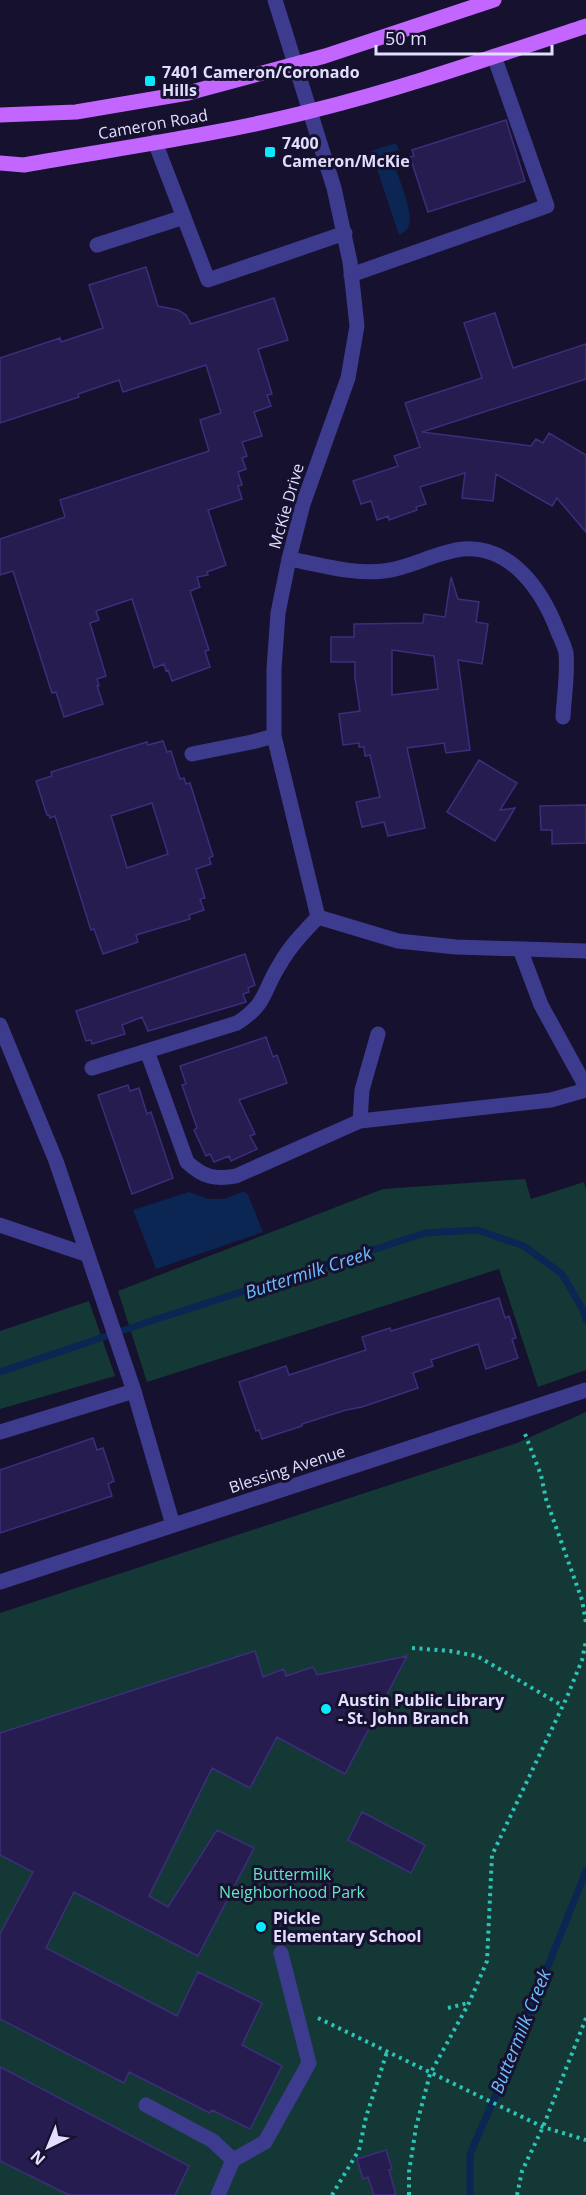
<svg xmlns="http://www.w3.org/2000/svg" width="586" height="2195" viewBox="0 0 586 2195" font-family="'Open Sans',sans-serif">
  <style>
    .green { fill: #143836 }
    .water { fill: #0b2652 }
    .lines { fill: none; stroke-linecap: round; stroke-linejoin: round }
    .stream { stroke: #0b2652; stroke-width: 7 }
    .building { fill: #261c4f; stroke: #3c2e7c; stroke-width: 1.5; fill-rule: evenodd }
    .path { stroke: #2dc4b8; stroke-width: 4; stroke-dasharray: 3 4.5; stroke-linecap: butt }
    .minor { stroke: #3d3b8e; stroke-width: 15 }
    .major { stroke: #c365ff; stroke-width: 15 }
    .poi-dot { fill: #0aeaff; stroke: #16112e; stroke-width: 2 }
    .labels { text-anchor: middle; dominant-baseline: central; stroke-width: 6; stroke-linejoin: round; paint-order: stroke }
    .poi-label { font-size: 16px; font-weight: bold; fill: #e1deff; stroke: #16112e; text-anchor: start }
    .street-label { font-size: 16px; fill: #e1deff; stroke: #16112e }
    .park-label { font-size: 16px; fill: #64e5c3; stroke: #16112e }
    .water-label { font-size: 18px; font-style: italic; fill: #6cbdff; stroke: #16112e }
  </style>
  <rect width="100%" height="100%" fill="#16112e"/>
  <path class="green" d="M525 1179 531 1199 584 1182 586 1189V1370L538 1387 499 1269 147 1382 118 1291 383 1189Z
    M89 1301 115 1376 0 1409V1331Z
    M586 1412V2195H0V1613L517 1443Z"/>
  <path class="water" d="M396 143 399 150 390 153C395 169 414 211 409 225 408 230 403 233 399 235L371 151Z
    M244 1191 248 1195 263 1232 156 1269 133 1210 189 1192 208 1199H224Z"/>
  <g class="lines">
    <path class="stream" d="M0 1372 154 1320 425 1233 477 1230 524 1246 562 1274 582 1308 586 1320
      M470 2195V2154L502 2081 586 1871"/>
  </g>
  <path class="building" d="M506 120 525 181 428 212 410 157 414 156 412 150Z
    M146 267 158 306 178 310 186 315 191 324 274 298 288 340 258 349 272 394 267 395 271 406 254 412 262 436 242 442 247 456 242 458 246 469 238 472 242 485 238 486 242 499 208 510 226 565 207 572 208 575 197 577 200 587 190 591 209 650 205 651 210 667 172 681 168 670 166 671 164 664 154 668 132 599 96 611 99 620 90 623 106 676 97 679 99 686H97L103 704 64 717 56 692 52 693 13 571 0 575V539L65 517 60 500 209 451 200 420 221 413 206 365 123 392 119 380 78 394 79 397 0 423V358L60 338 61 342 103 328 89 285Z
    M495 313 513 368 586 344V379L422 432 531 446 536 439 543 443 549 433 586 455V532L557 498 552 506 496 474 493 501 462 498 465 473 420 487 426 504 416 507 417 510 389 520 388 516 377 520 371 501 361 504 353 481 398 466 394 456 420 447 405 403 482 378 464 323Z
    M451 577 458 599 479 602 476 622 488 624 482 664 458 660 470 750 446 753 444 743 407 748 425 828 388 836 384 822 362 827 356 802 380 797 370 755 365 756 364 747H359V743L343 745 339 714 360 711 355 678V662H331V637H354V624L423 623 424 614 445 617ZM392 650 434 656 438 689 392 695Z
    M163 741 167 752 171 751 180 779 184 778 186 784 190 783 213 856 209 858 211 864 196 869 205 898 200 899 204 910 189 915 190 919 136 935 138 942 103 954 94 929 91 930 55 816 50 818 49 815H47L36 781 52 776 51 772 121 750 147 742 148 745ZM152 803 168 854 127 868 111 816Z
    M479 760 517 783 500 810 515 808 495 841 447 812Z
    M586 805V843L552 844V830H541L540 806Z
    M245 954 255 985 248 988 249 992 243 994 246 1002 148 1031 142 1017 122 1025 125 1034 92 1044 91 1040 86 1041 76 1011Z
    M266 1037 273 1057 277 1055 287 1083 239 1100 255 1134 250 1136 257 1149 231 1161 229 1156 214 1162 210 1154 206 1156 194 1130 197 1128 182 1085 186 1084 180 1066Z
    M128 1085 130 1091 139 1088 147 1114 151 1112 173 1178 132 1194 98 1095Z
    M499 1298 505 1318 509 1316 516 1338 512 1339 518 1358 486 1369 478 1344 431 1360 433 1366 413 1373 418 1388 362 1407 346 1410 302 1424V1426L262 1439 259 1430 256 1431 239 1382 286 1366 289 1375 366 1350 362 1337 390 1328 391 1331Z
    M93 1438 97 1450 103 1448 114 1481 108 1484 112 1496 0 1533V1470Z
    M255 1651 263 1677 284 1669 286 1676 313 1667 317 1675 407 1656 345 1774 277 1737 250 1788 212 1768 149 1896 168 1907 217 1830 254 1848 198 1956 74 1892 46 1948 177 2016 198 1972 262 2003 242 2045 282 2066 250 2129 212 2110 210 2113 129 2072 124 2083 0 2019V1934L33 1872 0 1855V1733Z
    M362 1812 425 1845 411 1873 348 1840Z
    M0 2067 189 2166 175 2195H69L0 2161Z
    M386 2150 392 2169 389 2170 396 2195H374L368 2177 363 2179 357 2159Z"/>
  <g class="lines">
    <path class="path" d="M525 1434 541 1475 546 1499 582 1600 586 1623
      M412 1648 450 1651 477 1656 563 1706
      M448 2008 468 2003
      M318 2018 543 2127 586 2140
      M332 2195 359 2150 366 2117 387 2052
      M409 2195V2172L416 2127 430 2074 469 2003 487 1961 492 1855 567 1697 582 1660 586 1641
      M517 2195 522 2171 543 2127 586 2018"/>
    <path class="minor" d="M275 0 334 188 350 262 357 326 348 378 303 504 289 559 278 613 274 669V736L318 917
      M155 142 208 280 345 233
      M97 245 184 217
      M351 275 547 206 494 56
      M289 559C319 564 353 575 384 571 411 568 435 552 463 549 512 545 543 592 558 632 561 639 565 647 566 653 568 674 564 697 563 717
      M192 754 252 742 274 736
      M318 917 398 941 456 947 586 951
      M520 949 541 1005 586 1087
      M0 1025 56 1161 134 1391 173 1525
      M147 1051 187 1162C203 1177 215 1180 236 1176L360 1121 362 1090 378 1034
      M92 1068 237 1023C268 1003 262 992 280 964 290 946 304 932 318 917
      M360 1121 551 1100 586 1090
      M0 1225 88 1255
      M0 1432 134 1391
      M0 1582 586 1390
      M146 2105 213 2141 233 2160
      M218 2195 233 2160 265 2142 309 2063 281 1953"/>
    <path class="major" d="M0 115 76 112 188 93 325 56 494 0
      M0 163 24 165C120 148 217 135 311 111 404 88 495 56 586 26"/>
  </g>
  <g class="poi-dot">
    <rect x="144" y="75" width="12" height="12" rx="3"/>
    <rect x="264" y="146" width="12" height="12" rx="3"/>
    <circle cx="326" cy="1709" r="6"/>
    <circle cx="261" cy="1927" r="6"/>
  </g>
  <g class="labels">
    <g class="poi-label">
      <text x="162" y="72">7401 Cameron/Coronado<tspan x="162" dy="18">Hills</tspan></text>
      <text x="282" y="143">7400<tspan x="282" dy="18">Cameron/McKie</tspan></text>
      <text x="338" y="1700">Austin Public Library<tspan x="338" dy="18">- St. John Branch</tspan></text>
      <text x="273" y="1918">Pickle<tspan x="273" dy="18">Elementary School</tspan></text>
    </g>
    <g class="street-label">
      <text transform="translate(153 124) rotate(-10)">Cameron Road</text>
      <text transform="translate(286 506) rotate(-74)">McKie Drive</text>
      <text transform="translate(287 1469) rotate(-18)">Blessing Avenue</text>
    </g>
    <g class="park-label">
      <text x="292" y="1874">Buttermilk<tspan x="292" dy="18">Neighborhood Park</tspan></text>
    </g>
    <g class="water-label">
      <text transform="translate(308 1272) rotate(-18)">Buttermilk Creek</text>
      <text transform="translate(520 2031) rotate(-68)">Buttermilk Creek</text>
    </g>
  </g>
  <g transform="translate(48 2147) rotate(223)" stroke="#16112e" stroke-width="4.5" paint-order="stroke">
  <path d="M0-4.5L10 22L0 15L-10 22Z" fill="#e1deff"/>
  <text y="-9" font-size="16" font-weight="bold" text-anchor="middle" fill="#e1deff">N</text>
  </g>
  <path d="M376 45v9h176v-9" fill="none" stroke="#e1deff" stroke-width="3"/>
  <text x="385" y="45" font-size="18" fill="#e1deff" stroke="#16112e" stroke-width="4.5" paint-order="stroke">50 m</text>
</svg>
